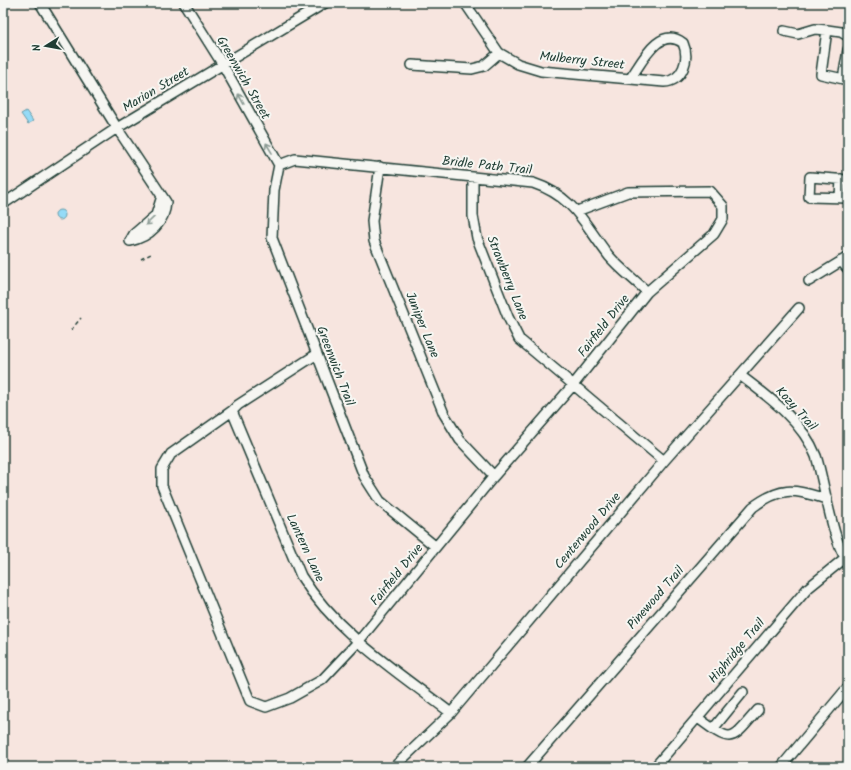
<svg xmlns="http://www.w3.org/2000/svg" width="851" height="770" viewBox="0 0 851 770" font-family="Kalam,sans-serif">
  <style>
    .water { fill: #95dbf7; stroke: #669ca9 }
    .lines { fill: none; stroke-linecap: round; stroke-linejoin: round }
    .minor-casing { stroke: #1f3d34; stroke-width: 12 }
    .path { stroke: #1f3d34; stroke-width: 1.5; stroke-dasharray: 4 3; stroke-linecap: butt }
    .minor { stroke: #f6f6f2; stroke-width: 9 }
    .oneway { stroke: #8a9a93 }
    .labels { text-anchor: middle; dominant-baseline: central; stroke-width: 4; stroke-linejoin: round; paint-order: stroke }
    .street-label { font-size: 13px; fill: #1f3d34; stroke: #f6f6f2 }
  </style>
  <rect width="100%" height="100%" fill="#f7e5df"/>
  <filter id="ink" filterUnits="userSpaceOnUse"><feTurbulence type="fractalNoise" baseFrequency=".025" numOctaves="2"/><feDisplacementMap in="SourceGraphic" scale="8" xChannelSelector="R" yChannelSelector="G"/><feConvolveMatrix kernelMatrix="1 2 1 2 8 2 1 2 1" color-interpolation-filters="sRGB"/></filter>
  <g filter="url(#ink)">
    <path class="water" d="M26 111 33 121 28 124 21 114Z
      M55 215a5 5 0 1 1 10 0a5 5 0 1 1-10 0Z"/>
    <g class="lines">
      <defs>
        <path id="minor" d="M40 3 117 128 166 202C165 222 150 237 130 241
          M184 3 223 65 279 165
          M465 3 499 53 518 64 541 71 664 82C683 81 690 59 683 43 659 25 642 62 630 79
          M827 30 841 32 848 36
          M784 31 798 34 815 29 827 30 821 74 848 80
          M412 65 472 69 484 66 499 53
          M843 79 848 50
          M848 111V110
          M279 165 274 190 272 238 364 476 380 501 436 547
          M279 165 295 159 533 183C575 197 584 224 609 256 620 269 635 280 647 292
          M380 167 372 221 374 241 444 414 460 440 494 476
          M473 178V216L477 238 508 317 519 339 664 461
          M848 180 810 177 809 197 848 198
          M840 197 841 179
          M3 204 117 128 325 3
          M130 241 134 234 156 215 162 196
          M841 261 848 269
          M809 281 848 257
          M317 354 238 405 232 411 171 454 162 469V486L250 701 266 707 290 698 322 680 358 642 494 476 574 384 647 292 714 234 723 219V206L710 191 628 192 577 211
          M741 376C769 397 803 422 816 456 824 480 833 546 848 561
          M232 411 301 576C337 634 398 672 451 713
          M698 718C733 744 730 742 758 710
          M713 729 743 692
          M394 767 451 713 664 461 799 308
          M527 767 753 507C783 485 794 490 827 499
          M655 767 808 588 845 558
          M781 767 848 687"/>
      </defs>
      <use href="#minor" class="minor-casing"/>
      <path class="path" d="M141 259 153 253
        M71 330 81 318"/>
      <use href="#minor" class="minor"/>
    </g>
    <defs><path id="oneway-shaft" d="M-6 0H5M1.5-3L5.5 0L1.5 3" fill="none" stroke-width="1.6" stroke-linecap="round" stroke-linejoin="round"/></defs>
    <g class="oneway">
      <use href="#oneway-shaft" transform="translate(241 99) rotate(-119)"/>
      <use href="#oneway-shaft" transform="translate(269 148) rotate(-121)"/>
      <use href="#oneway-shaft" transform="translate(150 221) rotate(136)"/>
    </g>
  </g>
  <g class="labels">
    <g class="street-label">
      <text transform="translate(582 61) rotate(6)">Mulberry Street</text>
      <text transform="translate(243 78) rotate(60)">Greenwich Street</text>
      <text transform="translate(156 90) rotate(-31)">Marion Street</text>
      <text transform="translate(487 166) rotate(6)">Bridle Path Trail</text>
      <text transform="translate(507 278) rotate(68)">Strawberry Lane</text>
      <text transform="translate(422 325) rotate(68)">Juniper Lane</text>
      <text transform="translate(604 326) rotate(-52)">Fairfield Drive</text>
      <text transform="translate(335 366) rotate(69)">Greenwich Trail</text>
      <text transform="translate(796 409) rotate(48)">Kozy Trail</text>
      <text transform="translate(588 531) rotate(-50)">Centerwood Drive</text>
      <text transform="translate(305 548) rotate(65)">Lantern Lane</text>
      <text transform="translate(397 575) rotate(-51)">Fairfield Drive</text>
      <text transform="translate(656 598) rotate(-49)">Pinewood Trail</text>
      <text transform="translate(737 651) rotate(-50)">Highridge Trail</text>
    </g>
  </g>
  <rect width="851" height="770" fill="none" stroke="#f6f6f2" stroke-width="16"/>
  <rect x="8" y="8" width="835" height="754" fill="none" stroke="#1f3d34" stroke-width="1.5" filter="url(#ink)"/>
  <g transform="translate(46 46) rotate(259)" stroke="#f6f6f2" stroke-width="3" paint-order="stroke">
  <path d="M0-3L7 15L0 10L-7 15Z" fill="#1f3d34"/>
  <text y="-6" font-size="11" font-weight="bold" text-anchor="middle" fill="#1f3d34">N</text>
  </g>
</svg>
